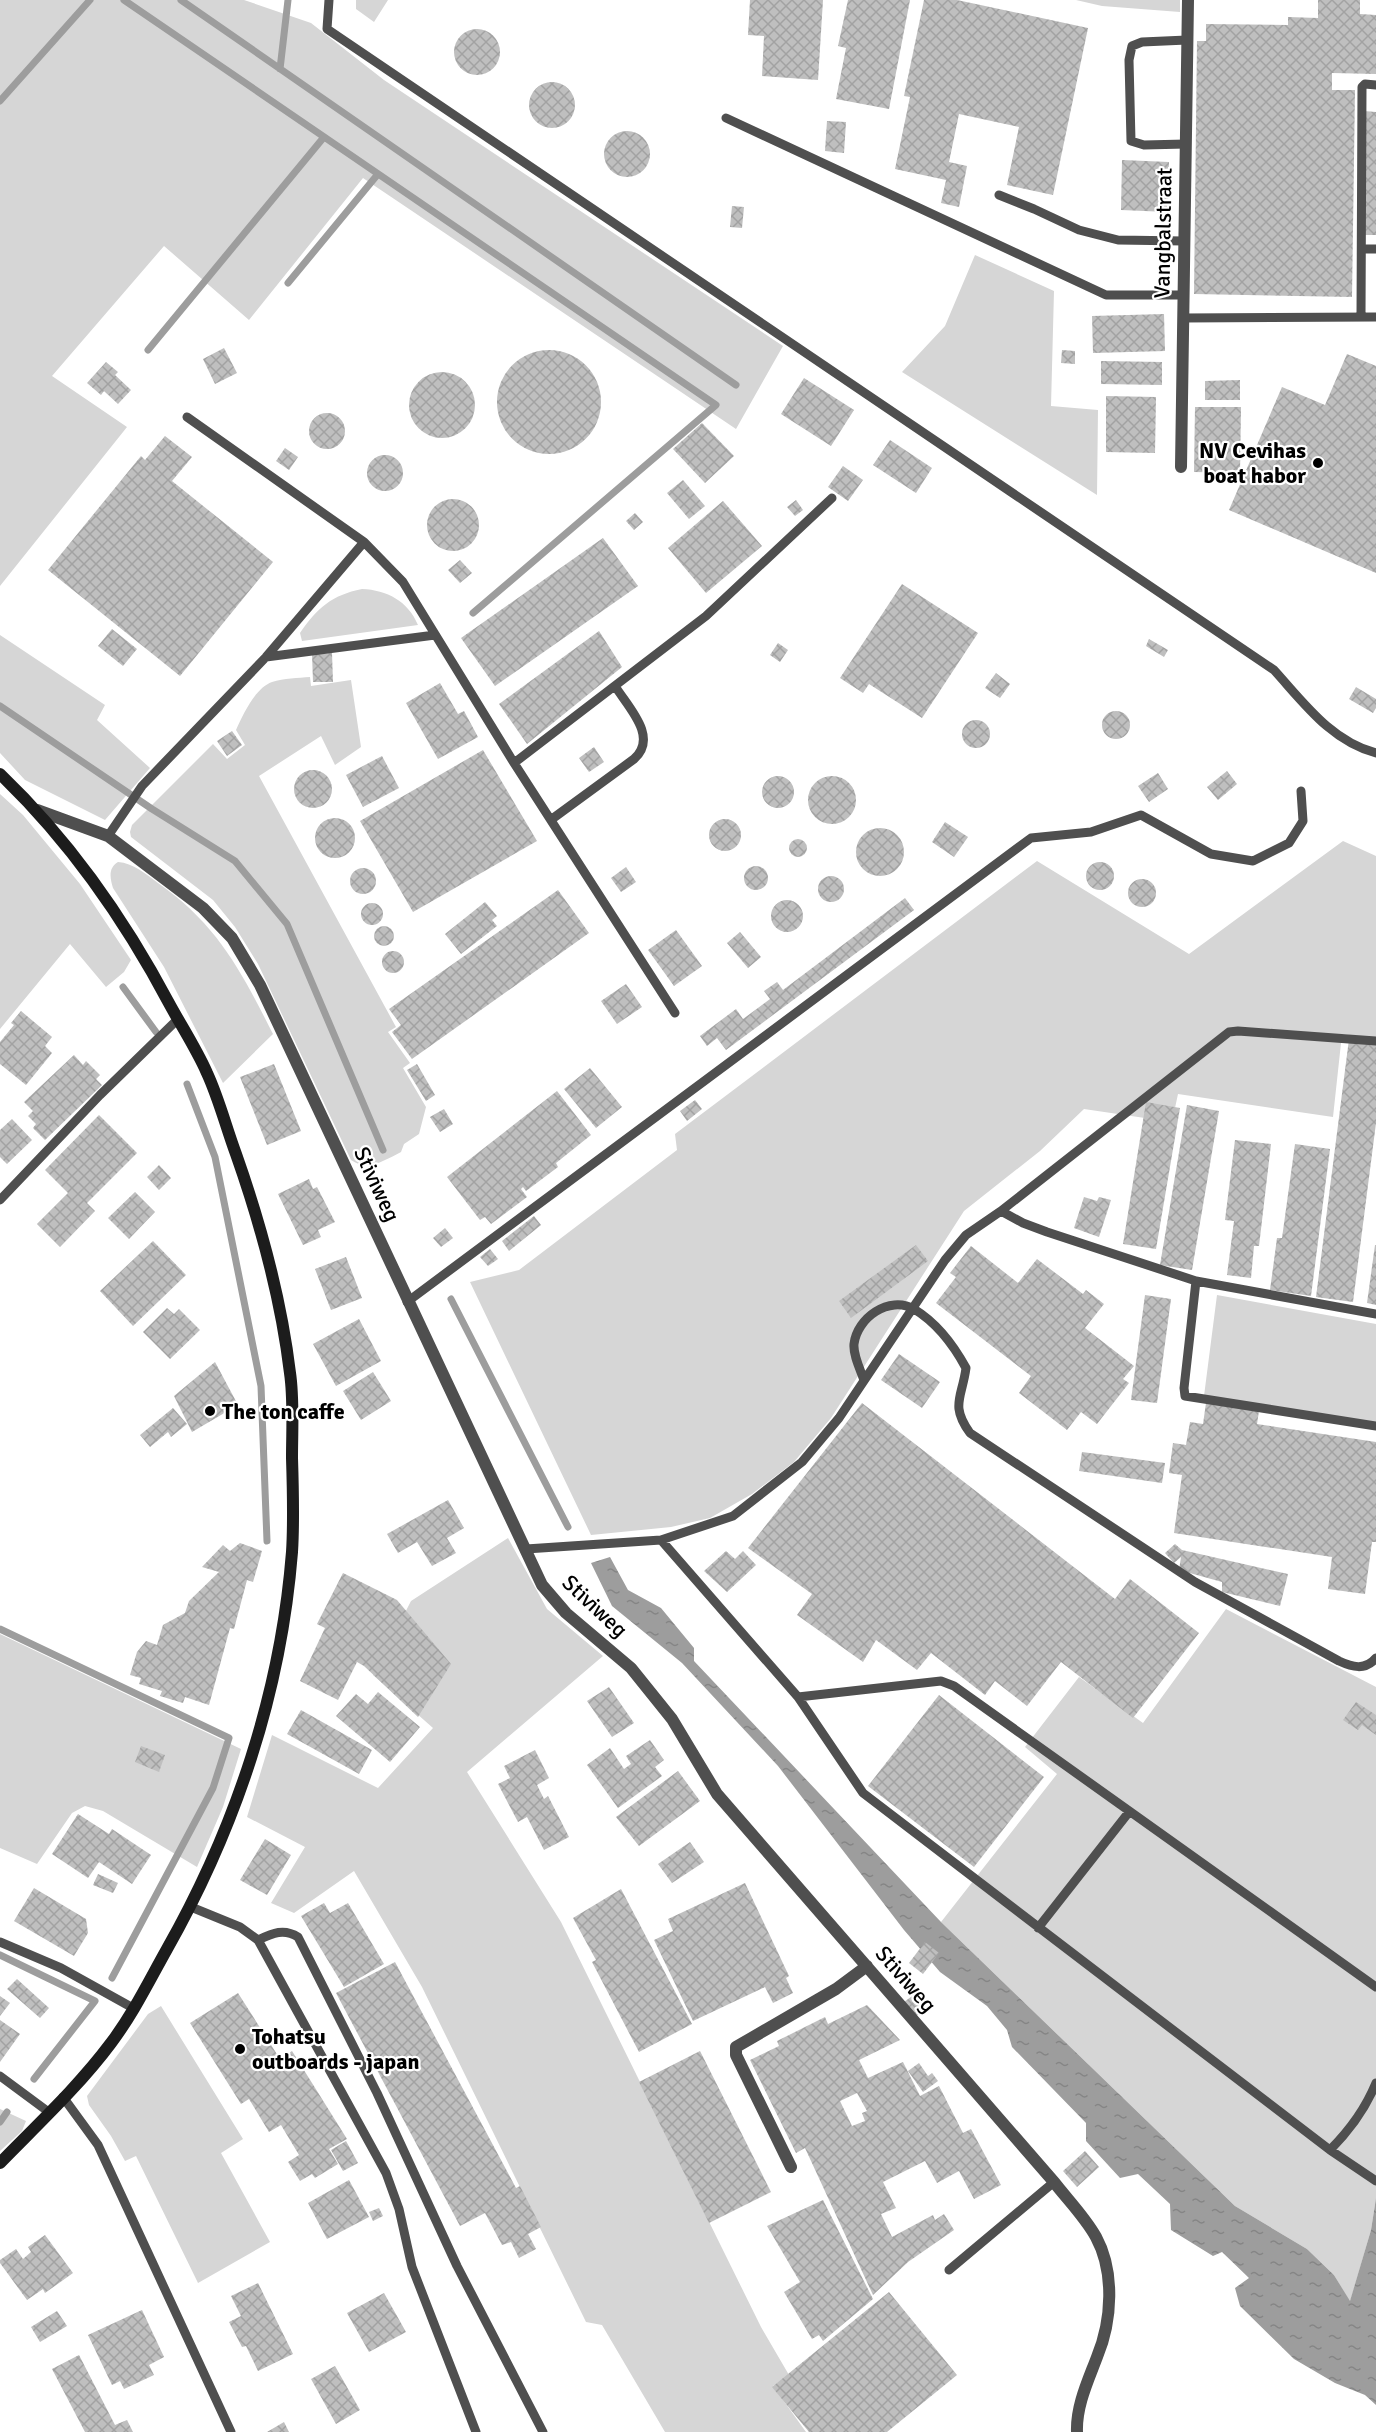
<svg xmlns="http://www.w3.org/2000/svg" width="1376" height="2432" viewBox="0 0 1376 2432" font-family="Signika,sans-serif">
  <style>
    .grass { fill: #d6d6d6 }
    .water { fill: url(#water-ripples) }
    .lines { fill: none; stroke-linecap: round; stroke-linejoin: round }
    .stream { stroke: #9d9d9d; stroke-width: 7 }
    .building { fill: url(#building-cross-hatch); fill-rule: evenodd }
    .lane { stroke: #4f4f4f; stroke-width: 9 }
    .street { stroke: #4f4f4f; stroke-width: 12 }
    .secondary { stroke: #1c1c1c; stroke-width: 12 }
    .poi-dot { fill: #000; stroke: #fff; stroke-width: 2 }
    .labels { text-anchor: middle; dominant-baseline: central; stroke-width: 4.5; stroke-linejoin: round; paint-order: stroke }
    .street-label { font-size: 22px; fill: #000; stroke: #fff }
    .poi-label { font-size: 22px; font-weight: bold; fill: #000; stroke: #fff; text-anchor: start }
  </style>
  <defs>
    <pattern id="water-ripples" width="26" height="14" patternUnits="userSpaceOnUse" patternTransform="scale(1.5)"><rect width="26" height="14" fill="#9d9d9d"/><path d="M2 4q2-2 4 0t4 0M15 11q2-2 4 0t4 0" fill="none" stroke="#858585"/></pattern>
    <pattern id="building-cross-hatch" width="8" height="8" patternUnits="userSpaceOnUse" patternTransform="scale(1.5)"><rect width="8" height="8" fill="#bfbfbf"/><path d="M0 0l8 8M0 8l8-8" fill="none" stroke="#a2a2a2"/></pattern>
  </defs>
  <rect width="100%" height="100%" fill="#fff"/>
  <path class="grass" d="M0 0H244L311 23 384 80 783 346 736 429 363 178 249 320 164 246 52 376 127 427 0 586Z
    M356 0H388L374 22 356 9Z
    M1076 0H1180V12L1102 6Z
    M975 255 1054 291 1051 406 1098 410 1097 495 902 372 945 326Z
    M362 589C387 590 408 601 418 625L302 641 300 633C317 608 332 595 362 589Z
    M0 635 105 705 97 720 150 768 105 820 25 780 0 753Z
    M310 677 311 686 351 680 361 747 335 765 321 736 259 776 396 1027 388 1032 410 1063 403 1068 426 1107 419 1134 404 1144 401 1152C385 1160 368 1172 351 1160L258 964 235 927 213 900 131 837 130 832 132 825 213 744 227 759 245 745 236 730C243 715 255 688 272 682 284 678 298 678 310 677Z
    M0 794 23 815 80 884 131 960 124 972 106 987 70 944 0 1029Z
    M1343 841 1376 856V1038L1342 1034 1333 1117 1178 1094 1172 1122 1084 1109 1040 1151 964 1211 831 1418 794 1462 752 1494 710 1518 671 1527 591 1535 470 1282 519 1270 677 1150 675 1134 1037 861 1189 954Z
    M118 862C133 863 146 874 158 883 218 925 241 971 273 1034L223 1083 164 967 113 888C110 878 108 868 118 862Z
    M1217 1295 1376 1324V1423L1204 1396Z
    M508 1538 547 1609 603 1656 467 1772 561 1922 761 2327 789 2375 773 2386 806 2432H665L602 2325 586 2322 422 1987 354 1871 294 1913 271 1903 305 1847 247 1817 272 1735 378 1788 433 1728 373 1675 411 1601Z
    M1226 1609 1376 1687V2198L1371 2230 1350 2302 1334 2275 1307 2249 1235 2206 941 1922 1057 1774 1025 1747 1079 1677 1143 1723Z
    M0 1634 241 1749 223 1807 197 1867 103 1811 85 1806 72 1813 37 1864 0 1848Z
    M161 2006 243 2139 221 2153 270 2242 198 2283 136 2156 125 2161 111 2136 89 2105 87 2096 148 2014Z
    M0 2109 26 2121 22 2131 0 2151Z"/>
  <path class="water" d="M610 1557 628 1590 661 1608 694 1648V1661L941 1922 1235 2206 1307 2249 1334 2275 1350 2301 1371 2230 1376 2198V2405L1365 2395 1335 2383 1294 2359 1240 2306 1235 2288 1249 2278 1222 2252 1213 2256 1171 2230 1170 2204 1138 2174 1120 2178 1086 2141V2123L1012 2047 1007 2030 987 2006 940 1972 904 1930 778 1766 682 1663 612 1606 591 1563Z"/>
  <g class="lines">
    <path class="stream" d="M124 0 716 405 473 613
      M181 0 736 385
      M280 69 288 0
      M0 101 90 0
      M288 283 378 174
      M148 350 324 137
      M0 706 152 809 235 861 287 924 383 1150
      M123 987 156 1032
      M187 1084 215 1157 261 1386 267 1541
      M451 1299 568 1527
      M0 1629 229 1738 213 1788 112 1978
      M0 1955 95 2001 34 2079
      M0 2122 7 2112"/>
  </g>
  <path class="building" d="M750 0H823L818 80 762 76 764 36 748 35Z
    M848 0H910L889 109 836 99 846 48 838 46Z
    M924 0H957L1088 28 1053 195 1007 185 1019 127 959 114 949 162 967 166 959 207 941 203 946 180 895 169 910 97 904 96Z
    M1318 0H1360V14L1376 15V74L1332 73V90H1355L1352 297 1194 294 1197 41H1206V24L1288 25V17L1318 18Z
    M454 52a23 23 0 1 1 46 0a23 23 0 1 1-46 0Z
    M529 105a23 23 0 1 1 46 0a23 23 0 1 1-46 0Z
    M1364 111 1376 112V235H1363Z
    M827 121 846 122 844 153 825 151Z
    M604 154a23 23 0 1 1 46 0a23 23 0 1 1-46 0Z
    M1122 160 1169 162 1168 212 1121 210Z
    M732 206 744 207 742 228 730 227Z
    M1164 314 1165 351 1093 353 1092 316Z
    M224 348 237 373 215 384 203 359Z
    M497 402a52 52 0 1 1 104 0a52 52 0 1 1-104 0Z
    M1062 350 1075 351V364L1061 363Z
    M1347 354 1376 366V573L1229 510 1282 387 1325 405Z
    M1101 361 1162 362V385L1101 384Z
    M106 362 118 372 115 375 131 390 118 404 104 391 101 395 87 383Z
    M409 405a33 33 0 1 1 66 0a33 33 0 1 1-66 0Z
    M804 378 854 410 831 446 781 414Z
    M1240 380V400H1205V381Z
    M1106 396 1156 397 1155 453 1106 452Z
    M1195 407H1241L1240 473 1194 472Z
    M309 431a18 18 0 1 1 36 0a18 18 0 1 1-36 0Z
    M702 423 734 456 705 483 673 449Z
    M165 436 192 457 172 481 273 562 180 676 48 570 141 456 145 460Z
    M890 440 932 468 916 493 873 465Z
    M285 448 298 457 289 470 276 461Z
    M367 473a18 18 0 1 1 36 0a18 18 0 1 1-36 0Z
    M843 466 863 480 848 501 828 487Z
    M683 480 705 506 689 519 667 493Z
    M427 525a26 26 0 1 1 52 0a26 26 0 1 1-52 0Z
    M796 500 803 510 795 516 787 507Z
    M723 501 762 546 706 593 668 548Z
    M635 513 643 522 634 530 626 521Z
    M603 538 638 586 495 686 461 638Z
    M460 560 472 573 460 583 448 570Z
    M902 584 978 633 922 718 869 684 863 693 840 678Z
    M112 629 137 649 123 666 98 646Z
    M599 631 622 667 527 744 499 704Z
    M1149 639 1168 650 1164 657 1146 646Z
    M778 643 788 650 780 662 770 655Z
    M332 653 333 682H313L312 654Z
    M996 673 1010 684 1000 698 985 688Z
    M440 683 458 714 464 711 478 737 438 759 406 703Z
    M1356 687 1376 699V708L1373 713 1349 699Z
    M1102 725a14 14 0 1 1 28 0a14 14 0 1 1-28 0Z
    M962 734a14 14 0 1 1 28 0a14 14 0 1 1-28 0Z
    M232 731 242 745 227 756 217 741Z
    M594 747 604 762 589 772 579 758Z
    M483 750 537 841 413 912 360 821Z
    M382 756 399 788 363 807 346 775Z
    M294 789a19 19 0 1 1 38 0a19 19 0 1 1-38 0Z
    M1227 771 1237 784 1218 800 1207 787Z
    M1158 773 1168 789 1149 802 1138 786Z
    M808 800a24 24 0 1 1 48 0a24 24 0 1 1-48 0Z
    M762 792a16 16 0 1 1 32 0a16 16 0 1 1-32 0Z
    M315 838a20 20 0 1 1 40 0a20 20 0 1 1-40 0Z
    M709 835a16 16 0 1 1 32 0a16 16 0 1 1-32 0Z
    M945 822 968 837 954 857 932 842Z
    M856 852a24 24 0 1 1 48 0a24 24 0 1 1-48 0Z
    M789 848a9 9 0 1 1 18 0a9 9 0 1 1-18 0Z
    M1086 876a14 14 0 1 1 28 0a14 14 0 1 1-28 0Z
    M744 878a12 12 0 1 1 24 0a12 12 0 1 1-24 0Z
    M626 867 636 882 621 892 611 878Z
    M350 881a13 13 0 1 1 26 0a13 13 0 1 1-26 0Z
    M818 889a13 13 0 1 1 26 0a13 13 0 1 1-26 0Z
    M1128 893a14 14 0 1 1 28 0a14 14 0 1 1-28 0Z
    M558 890 589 933 412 1059 392 1032 401 1025 389 1009Z
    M905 898 914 910 726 1050 717 1038 707 1046 700 1036 736 1009 743 1019 770 999 764 991 777 982 783 990Z
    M771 916a16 16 0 1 1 32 0a16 16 0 1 1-32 0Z
    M485 902 497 916 492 920 497 926 461 954 445 934Z
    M361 914a11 11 0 1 1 22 0a11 11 0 1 1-22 0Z
    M374 936a10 10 0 1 1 20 0a10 10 0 1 1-20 0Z
    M676 930 702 966 674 986 648 950Z
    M740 932 761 957 748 968 727 943Z
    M382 962a11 11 0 1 1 22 0a11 11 0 1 1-22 0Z
    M626 984 642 1007 617 1024 601 1001Z
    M21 1011 52 1037 45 1046 52 1053 26 1085 0 1064V1042L14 1025 11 1023Z
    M1349 1039 1376 1042V1123L1353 1302 1316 1297Z
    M74 1055 83 1065 86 1061 100 1075 96 1079 102 1085 45 1140 33 1128 36 1124 28 1116 33 1111 24 1102Z
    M274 1064 301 1131 267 1145 240 1077Z
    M417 1064 435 1095 426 1101 407 1070Z
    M590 1068 622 1107 596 1128 564 1089Z
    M557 1091 591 1135 556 1163 558 1167 526 1191 523 1187 521 1189 527 1197 491 1224 485 1217 480 1220 447 1177Z
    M695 1100 702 1109 687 1121 680 1111Z
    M1146 1102 1180 1108 1156 1249 1123 1244Z
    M1187 1105 1219 1111 1192 1270 1160 1265Z
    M444 1109 453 1124 440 1132 430 1117Z
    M99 1115 137 1153 87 1203 95 1211 60 1247 37 1224 68 1193 45 1170Z
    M12 1119 32 1140 7 1164 0 1157V1130Z
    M1235 1140 1271 1144 1259 1246H1254L1251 1278 1227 1275 1234 1221 1225 1220Z
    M1295 1144 1330 1149 1311 1296 1270 1290 1277 1238H1282Z
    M159 1165 171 1178 159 1190 147 1177Z
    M309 1179 313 1189 317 1187 335 1222 318 1230 321 1237 303 1245 278 1194Z
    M135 1192 155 1212 129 1239 108 1218Z
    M1084 1197 1097 1201 1099 1197 1111 1200 1099 1237 1074 1228Z
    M534 1216 541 1225 509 1251 502 1241Z
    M445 1228 453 1238 441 1247 433 1238Z
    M153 1241 186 1275 133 1326 100 1291Z
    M916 1245 928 1261 851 1318 839 1301Z
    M1375 1245H1376V1305L1367 1303Z
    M971 1246 1018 1283 1037 1259 1083 1294 1086 1290 1104 1304 1085 1328 1134 1366 1123 1379 1129 1383 1097 1424 1081 1412 1067 1430 1019 1393 1031 1376 936 1303 956 1277 950 1273Z
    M490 1249 498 1259 488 1266 480 1257Z
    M346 1257 362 1298 331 1310 315 1269Z
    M1145 1295 1171 1299 1157 1403 1131 1400Z
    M167 1308 174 1314 179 1309 200 1330 170 1359 143 1332Z
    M359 1319 381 1361 336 1386 313 1344Z
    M899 1354 940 1382 922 1408 881 1380Z
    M215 1362 238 1405 192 1432 174 1396Z
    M373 1372 391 1401 361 1420 343 1391Z
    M862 1403 1115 1599 1130 1579 1199 1633 1133 1718 1061 1662 1027 1706 995 1681 985 1695 931 1653 917 1670 876 1640 863 1662 797 1615 812 1594 748 1548Z
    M1206 1403 1259 1411 1257 1424 1376 1442V1542H1372L1365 1594 1328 1589 1332 1557 1174 1533 1182 1475 1169 1473 1173 1443 1186 1445 1190 1422 1203 1424Z
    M173 1408 187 1424 171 1437 168 1432 150 1447 140 1435Z
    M1082 1452 1165 1463 1162 1483 1079 1471Z
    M448 1500 464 1528 447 1538 456 1553 432 1566 417 1542 398 1553 387 1534Z
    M240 1543 262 1551 253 1582 247 1580 234 1629 230 1628 209 1705 185 1697 183 1703 160 1696 162 1691 139 1684 141 1678 130 1675 137 1652 146 1641 157 1645 163 1625 185 1613 189 1601 219 1572 202 1567 223 1545 230 1551Z
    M1175 1544 1182 1550 1288 1574 1280 1606 1222 1592V1582L1179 1570 1181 1557 1174 1563 1165 1553Z
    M726 1551 735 1559 743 1551 756 1565 727 1592 704 1571Z
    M343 1573 397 1600 451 1664 418 1717 364 1666 357 1662 338 1700 300 1681 325 1628 317 1624Z
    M609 1687 634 1723 612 1737 587 1701Z
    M378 1692 420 1727 390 1762 336 1716 356 1694 368 1704Z
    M939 1695 1044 1777 974 1867 868 1786Z
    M1356 1702 1376 1715V1735L1362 1725 1358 1730 1343 1720Z
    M301 1710 372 1750 359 1774 287 1734Z
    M650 1740 664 1760 655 1767 662 1776 618 1808 587 1765 610 1748 624 1769 631 1764 626 1756Z
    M141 1746 165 1755 159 1772 135 1762Z
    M535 1750 549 1778 537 1785 544 1799 548 1796 569 1837 544 1850 527 1817 518 1822 498 1784 510 1778 504 1766Z
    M678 1771 700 1801 639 1846 616 1817Z
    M78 1814 109 1834 112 1829 151 1855 132 1884 99 1862 88 1878 52 1854Z
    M265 1839 291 1855 267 1895 240 1880Z
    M690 1842 704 1862 672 1883 658 1864Z
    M98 1874 118 1883 113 1893 93 1885Z
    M745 1883 789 1976 786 1978 793 1993 773 2003 765 1987 693 2021 654 1940 673 1931 668 1919Z
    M34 1888 86 1919 88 1933 74 1956 14 1921Z
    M621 1889 692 2024 639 2052 592 1962 596 1960 573 1918Z
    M324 1903 330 1913 348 1903 384 1964 344 1987 301 1916Z
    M925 1942 939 1953 923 1974 909 1963Z
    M395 1962 516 2188 520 2186 541 2227 528 2234 536 2249 519 2258 511 2242 502 2245 485 2213 460 2226 336 1993Z
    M17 1979 49 2008 40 2018 7 1989Z
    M238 1993 280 2059 292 2051 347 2139 329 2149 338 2164 315 2178 312 2174 300 2181 288 2162 299 2155 281 2125 269 2132 249 2099 241 2104 190 2023Z
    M915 1994 926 2009 915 2017 904 2002Z
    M0 1996 10 2003 0 2016Z
    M867 2005 900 2040 859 2060 868 2078 903 2062 920 2096 939 2086 963 2133 971 2129 1001 2185 974 2199 959 2171 937 2183 925 2161 883 2182 896 2208 881 2214 892 2237 933 2215 935 2220 944 2214 954 2230 908 2262 873 2295 805 2148 796 2153 750 2060 779 2046 777 2041 825 2017 828 2024ZM857 2093 867 2111 862 2113 865 2121 852 2126 840 2101Z
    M0 2020 20 2034 0 2062Z
    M700 2051 771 2192 709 2223 639 2082Z
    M919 2063 928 2076 932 2073 938 2081 923 2092 908 2071Z
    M346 2141 358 2163 343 2171 331 2150Z
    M1085 2151 1099 2167 1077 2187 1063 2171Z
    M349 2180 369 2217 327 2239 308 2203Z
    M823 2200 873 2299 823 2341 819 2335 812 2339 784 2292 800 2282 767 2226Z
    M379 2208 383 2216 373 2221 369 2212Z
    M45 2235 73 2273 45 2293 43 2289 27 2300 0 2263V2260L16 2249 23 2259 31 2252 28 2247Z
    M258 2283 293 2354 258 2371 246 2346 242 2347 229 2322 241 2316 231 2296Z
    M889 2292 957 2375 887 2432H809L772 2387Z
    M384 2293 406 2332 369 2352 347 2313Z
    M142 2310 164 2357 149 2365 154 2375 124 2389 120 2381 112 2385 88 2335Z
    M57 2311 67 2326 40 2342 31 2327Z
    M79 2355 115 2425 127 2420 133 2432H85L52 2369Z
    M335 2366 360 2410 336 2424 311 2379Z
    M284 2422 289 2432H267Z"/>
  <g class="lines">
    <path class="lane" d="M329 0 327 29 1274 670C1304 703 1331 741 1376 753
      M726 118 1106 295H1183
      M1186 144 1144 145 1131 141 1129 60 1132 46 1142 42 1187 40
      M999 195 1034 209 1079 230 1118 240 1184 241
      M1362 249H1376
      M1361 317 1362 87 1365 84 1376 85
      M1183 318 1376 317
      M187 417 364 542 403 582 514 763 675 1013
      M266 657 435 635
      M514 763 706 616 832 498
      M552 819 634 759C659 737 628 707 615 686
      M108 836 142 786 266 657 364 542
      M0 1200 100 1095 178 1019
      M1001 1211 1229 1032 1238 1031 1376 1041
      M1196 1281 1376 1314
      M407 1302 1031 838 1091 832 1141 815 1211 854 1253 861 1289 843 1303 821 1301 791
      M864 1380C860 1369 853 1355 854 1344 857 1318 889 1295 914 1309 937 1323 953 1344 966 1368 962 1398 950 1405 970 1433L1195 1582 1339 1661C1352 1667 1365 1671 1376 1658
      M661 1540 798 1697 863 1793 1330 2150 1376 2181
      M526 1549 661 1540 733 1516 802 1462 839 1418 945 1260 966 1235 1001 1211 1023 1223 1047 1232 1196 1281 1184 1388 1185 1396 1376 1426
      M798 1697 941 1681 954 1686 1376 1987
      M191 1907 240 1927 258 1940 386 2173 399 2209 412 2267 476 2432
      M1038 1928 1129 1812
      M258 1940C273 1933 284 1928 298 1937L377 2093 457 2266 543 2432
      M0 1942 61 1968 133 2008
      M0 2076 50 2113
      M63 2097 98 2145 231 2432
      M1330 2150C1350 2130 1365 2110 1376 2083
      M949 2270 1054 2182"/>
    <path class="street" d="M1181 467 1188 0
      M37 810 108 836 203 908 232 938 260 985 542 1585 566 1613 631 1668 672 1719 717 1794 1054 2182C1067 2199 1085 2217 1096 2237 1115 2272 1112 2321 1097 2357 1088 2381 1076 2406 1077 2432
      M791 2167 736 2055V2047L836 1989 867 1966"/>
    <path class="secondary" d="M0 774C70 841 125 920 170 1005 182 1027 197 1050 207 1073 219 1099 226 1127 236 1154 261 1225 281 1298 290 1373 294 1400 292 1430 292 1458 293 1489 294 1521 292 1552 281 1692 236 1827 167 1949 149 1981 133 2014 111 2043 79 2086 37 2125 0 2163"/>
  </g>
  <g class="poi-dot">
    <circle cx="1318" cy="463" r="6"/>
    <circle cx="210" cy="1411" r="6"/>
    <circle cx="240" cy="2049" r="6"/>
  </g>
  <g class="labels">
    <g class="street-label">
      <text transform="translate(1163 233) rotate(-89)">Vangbalstraat</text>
      <text transform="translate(377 1184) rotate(65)">Stiviweg</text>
      <text transform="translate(595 1606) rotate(43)">Stiviweg</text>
      <text transform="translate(906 1979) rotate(49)">Stiviweg</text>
    </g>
    <g class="poi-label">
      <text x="1306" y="450" text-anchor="end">NV Cevihas<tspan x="1306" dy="25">boat habor</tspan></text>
      <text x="222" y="1411">The ton caffe</text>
      <text x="252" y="2036">Tohatsu<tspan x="252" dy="25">outboards - japan</tspan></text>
    </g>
  </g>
</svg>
